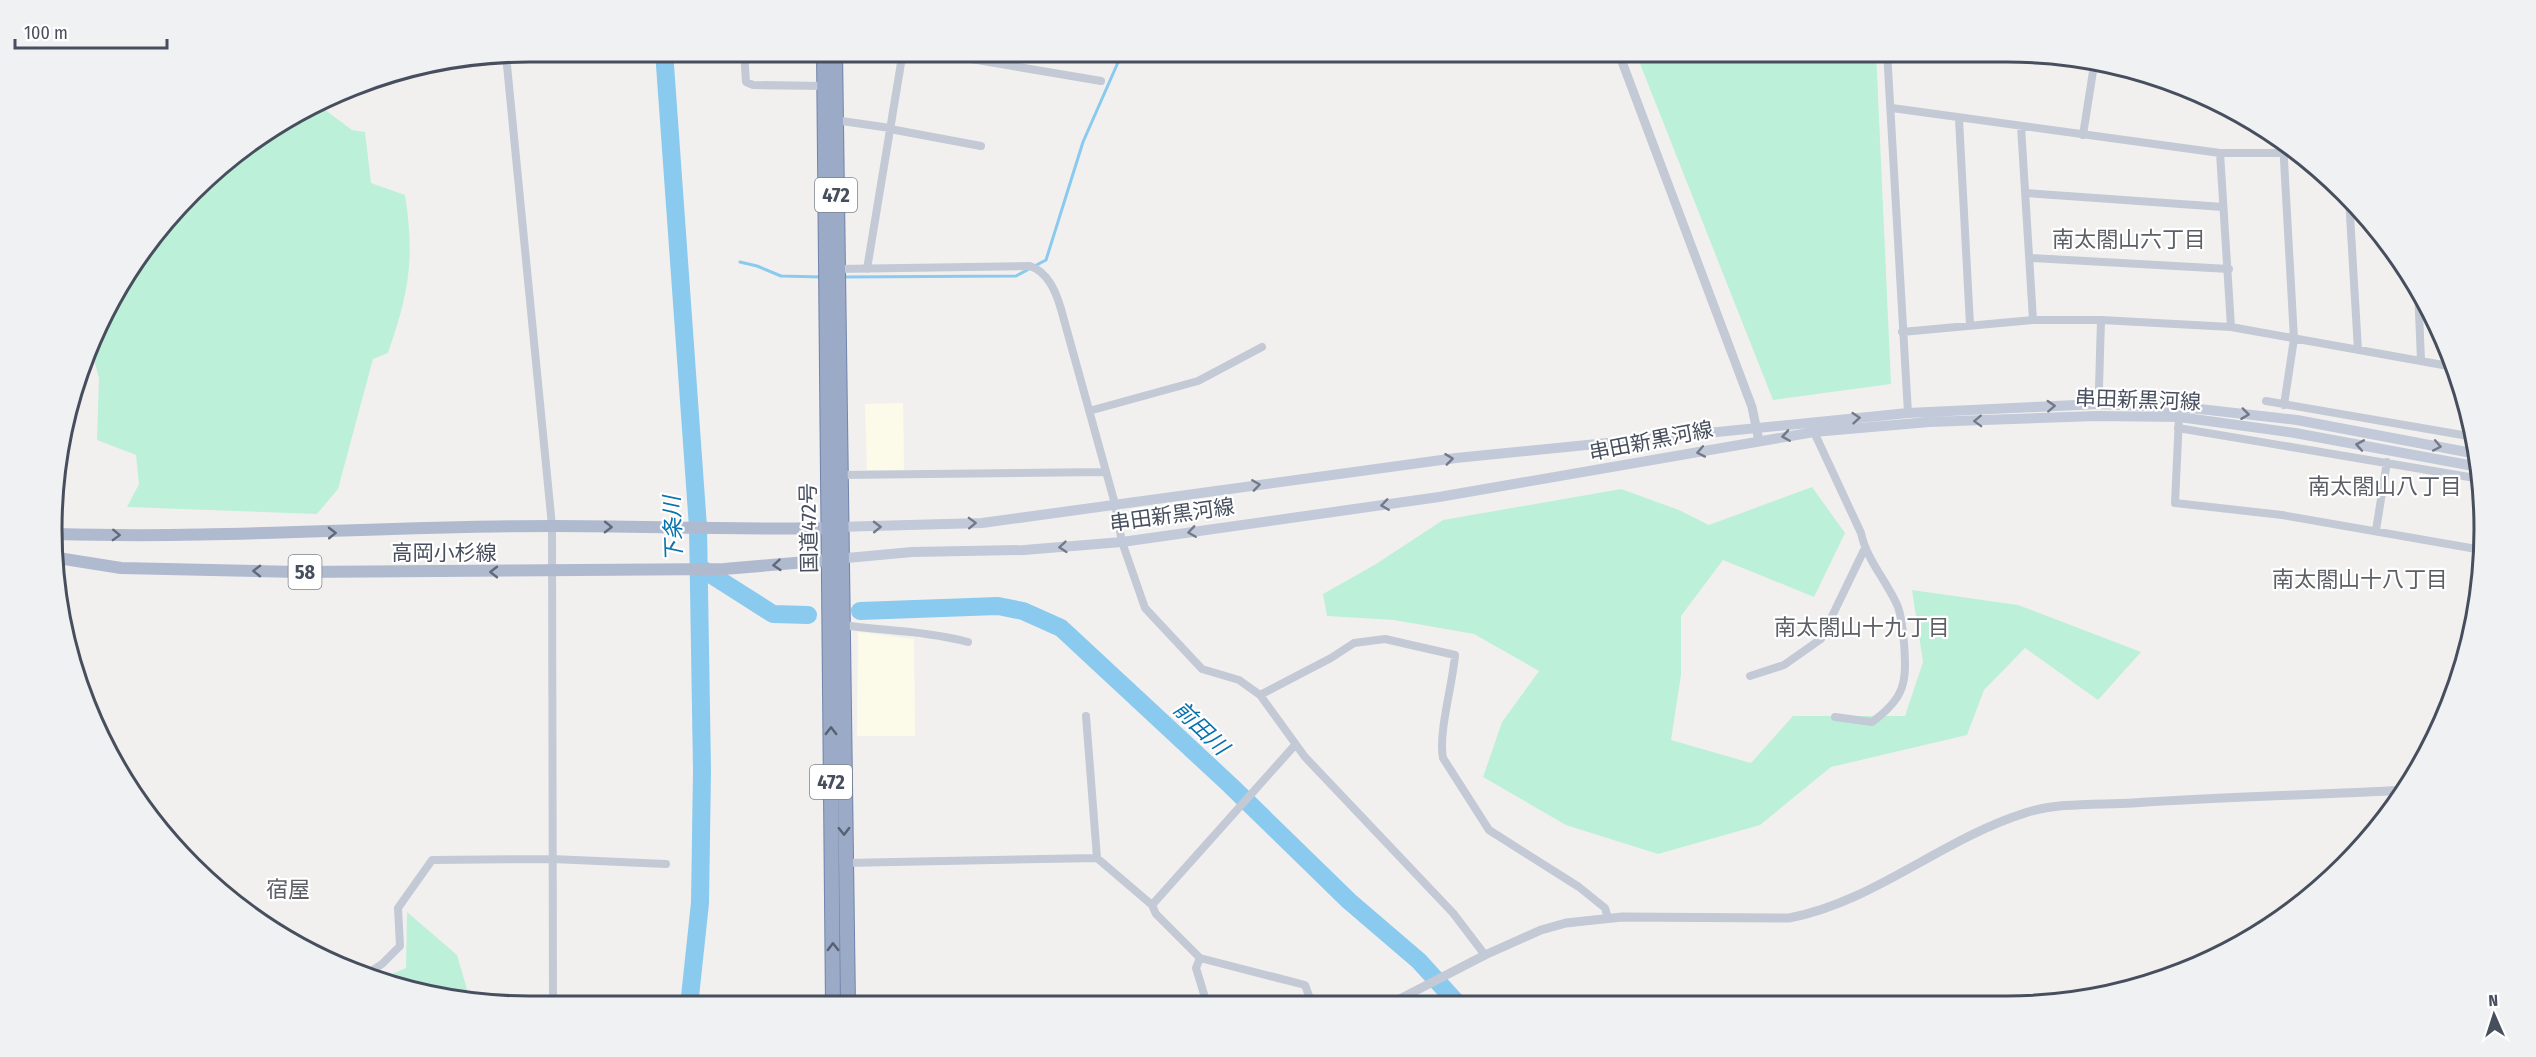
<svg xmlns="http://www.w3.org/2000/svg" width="2536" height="1057" viewBox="0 0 2536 1057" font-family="'Fira Sans Condensed','Noto Sans JP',sans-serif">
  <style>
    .commercial { fill: #fcfae9 }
    .green { fill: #bdf0d9 }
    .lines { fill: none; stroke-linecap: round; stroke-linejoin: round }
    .stream { stroke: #8acaee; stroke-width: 3 }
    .river { stroke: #8acaee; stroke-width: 18 }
    .trunk-casing { stroke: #7184ab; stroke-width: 16 }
    .minor { stroke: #c3c9d5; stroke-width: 8 }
    .tertiary { stroke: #c3c9d5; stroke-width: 9 }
    .secondary { stroke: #c2c9d9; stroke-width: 10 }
    .primary { stroke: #afbacf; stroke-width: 12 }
    .trunk { stroke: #9aaac7; stroke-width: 14 }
    .oneway { stroke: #727a89 }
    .oneway2 { stroke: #616a7a }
    .oneway3 { stroke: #586173 }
    .labels { text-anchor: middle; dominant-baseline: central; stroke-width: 4.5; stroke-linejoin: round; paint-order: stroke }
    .shield { fill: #fff; stroke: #7e848e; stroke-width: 1.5 }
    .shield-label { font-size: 20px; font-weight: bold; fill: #474f5e }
    .street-label { font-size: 21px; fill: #474f5e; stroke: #fff }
    .neighbourhood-label { font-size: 22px; fill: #5c5f65; stroke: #fff }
    .water-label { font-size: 22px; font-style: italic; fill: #0973ae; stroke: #fff }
    .rim { fill: none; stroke: #474f5e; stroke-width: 3 }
  </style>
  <rect width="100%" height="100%" fill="#f2f0ef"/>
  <path class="commercial" d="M903 403 904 470H867L865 404Z
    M858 632 914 639 915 736H857Z"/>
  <path class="green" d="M1635 51H1876L1891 384 1773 400Z
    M316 103 352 130 365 132 371 183 405 195C415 258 409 293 388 353L373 359 338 489 317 514 127 507 139 484 136 455 97 440 99 378 90 346 115 290 214 169 290 115Z
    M1812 487 1845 533 1814 597 1723 560 1681 616V675L1671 740 1751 763 1793 716H1905L1923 662 1912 590 2018 605 2141 652 2098 700 2025 648 1984 690 1967 735 1831 767 1760 825 1658 854 1566 825 1483 777 1502 722 1539 671 1474 634 1394 620 1327 616 1323 594 1376 564 1443 520 1621 489 1679 510 1709 525Z
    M407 912 457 955 469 996 375 981 406 968Z"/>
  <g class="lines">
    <path class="stream" d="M740 262 757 266 781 276 822 277
      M841 277 1016 276 1046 260 1083 142 1123 51"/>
    <path class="river" d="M664 51 698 527 702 770 700 903 689 1006
      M699 567 773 614 808 615
      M860 611 998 606 1023 611 1061 628 1230 785 1349 901 1419 961 1458 1004"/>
    <defs>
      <path id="trunk" d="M824 51 833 1005
        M835 51 848 1005"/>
    </defs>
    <use href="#trunk" class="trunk-casing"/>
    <path class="minor" d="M744 51 746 82 753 85 825 86
      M924 51 1101 81
      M1887 51 1908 413
      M506 55 552 526 553 1006
      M1892 108 2220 153H2299
      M1959 119 1970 325
      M835 120 890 128
      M2021 126 2033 320
      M890 129 981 146
      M2083 135 2094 65
      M2283 142 2294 339 2284 405
      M2220 153 2231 327
      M2026 193 2223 207
      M2349 198 2358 350
      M2030 258 2229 269
      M837 269 1030 266C1048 272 1056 292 1061 309L1115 504 1122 542 1145 608 1202 669 1239 680 1260 695 1305 757 1453 913 1485 955
      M867 269 903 51
      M2418 289 2421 360
      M1902 332 2033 320H2101L2231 327 2454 367
      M2099 387 2101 320
      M2266 401 2474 437
      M1089 411 1198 381 1262 347
      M2179 417 2175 503 2282 515 2482 550
      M2178 428 2481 479
      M1814 432 1861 533C1867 561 1887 581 1898 607 1902 618 1903 632 1904 643 1907 683 1905 698 1872 722L1835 717
      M840 475 1105 472
      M2376 530 2387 462
      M842 625C884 631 927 631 968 642
      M1750 676 1784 665 1821 639 1864 550
      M1260 695 1331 658 1354 643 1385 639 1455 655C1453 683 1438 733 1443 758L1489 830 1579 887 1605 908 1608 918
      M1086 716 1097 858
      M845 863 1097 858 1152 905 1156 914 1200 958 1196 968 1207 1004
      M1152 905 1295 745
      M1200 958 1305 985 1312 1004
      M365 975 382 964 400 946 398 908 432 860 552 859 666 864"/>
    <path class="tertiary" d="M1618 51 1752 407 1759 441
      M1994 51 2068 61
      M1390 1004 1485 955 1541 930 1566 923 1622 917 1789 918C1874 902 1942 839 2025 813 2059 802 2098 805 2133 803 2224 797 2315 795 2406 790"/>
    <path class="secondary" d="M836 527 982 523 1456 458 1908 413 2098 404 2191 408 2297 420 2477 454
      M836 559 912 552 1024 550 1122 542 1439 497 1814 432 1929 422 2097 416 2179 417 2295 433 2479 467"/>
    <path class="primary" d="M57 534C223 539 387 526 553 526 645 526 737 530 830 528
      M58 558 121 568 297 572 724 569 830 560"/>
    <use href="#trunk" class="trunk"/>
  </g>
  <defs><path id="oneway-chevron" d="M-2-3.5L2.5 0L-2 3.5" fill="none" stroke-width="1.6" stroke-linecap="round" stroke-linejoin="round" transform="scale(1.5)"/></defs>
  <g class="oneway">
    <use href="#oneway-chevron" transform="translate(2051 406) rotate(-3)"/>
    <use href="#oneway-chevron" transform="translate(2245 414) rotate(7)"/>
    <use href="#oneway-chevron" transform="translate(1856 418) rotate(-5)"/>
    <use href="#oneway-chevron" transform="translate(1978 421) rotate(178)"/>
    <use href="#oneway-chevron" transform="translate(1786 436) rotate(171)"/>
    <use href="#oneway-chevron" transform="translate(2360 445) rotate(-170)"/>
    <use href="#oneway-chevron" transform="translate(2437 446) rotate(11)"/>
    <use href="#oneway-chevron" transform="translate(1701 452) rotate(169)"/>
    <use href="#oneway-chevron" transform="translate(1449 459) rotate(-7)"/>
    <use href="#oneway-chevron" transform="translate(1256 485) rotate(-8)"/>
    <use href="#oneway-chevron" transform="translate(1385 505) rotate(172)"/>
    <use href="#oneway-chevron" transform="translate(972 523) rotate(-2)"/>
    <use href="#oneway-chevron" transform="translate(877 527) rotate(-1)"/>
    <use href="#oneway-chevron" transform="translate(1192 532) rotate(172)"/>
    <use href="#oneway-chevron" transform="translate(1063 547) rotate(175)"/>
  </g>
  <g class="oneway2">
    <use href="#oneway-chevron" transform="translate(608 527) rotate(1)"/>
    <use href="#oneway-chevron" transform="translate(332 533) rotate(-1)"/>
    <use href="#oneway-chevron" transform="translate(116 535) rotate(2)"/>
    <use href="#oneway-chevron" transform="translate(777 565) rotate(175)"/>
    <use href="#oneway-chevron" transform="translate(257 571) rotate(-179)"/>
    <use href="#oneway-chevron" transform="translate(494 572) rotate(180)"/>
  </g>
  <g class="oneway3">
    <use href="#oneway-chevron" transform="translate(831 731) rotate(-90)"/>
    <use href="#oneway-chevron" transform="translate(844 831) rotate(89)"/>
    <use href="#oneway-chevron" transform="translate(833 947) rotate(-91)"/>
  </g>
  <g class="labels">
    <g class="shield">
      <rect x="815" y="178" width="42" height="34" rx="4.5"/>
      <rect x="288.5" y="555" width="33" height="34" rx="4.5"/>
      <rect x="810" y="765" width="42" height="34" rx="4.5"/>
    </g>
    <g class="shield-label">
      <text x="836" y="195">472</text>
      <text x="305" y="572">58</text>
      <text x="831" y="782">472</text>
    </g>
    <g class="street-label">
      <text transform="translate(2138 400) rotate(2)">串田新黒河線</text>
      <text transform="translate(1651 441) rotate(-11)">串田新黒河線</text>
      <text transform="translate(1172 515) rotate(-8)">串田新黒河線</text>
      <text transform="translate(809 528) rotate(-91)">国道472号</text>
      <text x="444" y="553">高岡小杉線</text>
    </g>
    <g class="neighbourhood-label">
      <text x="2129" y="239">南太閤山六丁目</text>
      <text x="2385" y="486">南太閤山八丁目</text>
      <text x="2360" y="579">南太閤山十八丁目</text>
      <text x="1862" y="627">南太閤山十九丁目</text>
      <text x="288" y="889">宿屋</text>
    </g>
    <g class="water-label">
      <text transform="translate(673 529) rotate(-92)">下条川</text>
      <text transform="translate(1201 728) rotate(44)">前田川</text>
    </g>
  </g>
  <path d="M0 0H2536V1057H0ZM529 62H2007A467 467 0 0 1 2474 529V529A467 467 0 0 1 2007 996H529A467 467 0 0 1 62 529V529A467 467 0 0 1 529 62Z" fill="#f0f1f2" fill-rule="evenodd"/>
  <path class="rim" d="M529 62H2007A467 467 0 0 1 2474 529V529A467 467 0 0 1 2007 996H529A467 467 0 0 1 62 529V529A467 467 0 0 1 529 62Z"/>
  <g transform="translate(2494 1015) rotate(357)" stroke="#ffffff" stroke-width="4.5" paint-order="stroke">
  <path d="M0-4.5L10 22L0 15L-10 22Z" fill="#474f5e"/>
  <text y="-9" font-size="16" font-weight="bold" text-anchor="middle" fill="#474f5e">N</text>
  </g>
  <path d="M15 39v9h152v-9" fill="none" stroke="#474f5e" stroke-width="3"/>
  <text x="24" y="39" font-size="18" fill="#474f5e" stroke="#ffffff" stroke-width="4.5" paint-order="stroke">100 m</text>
</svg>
